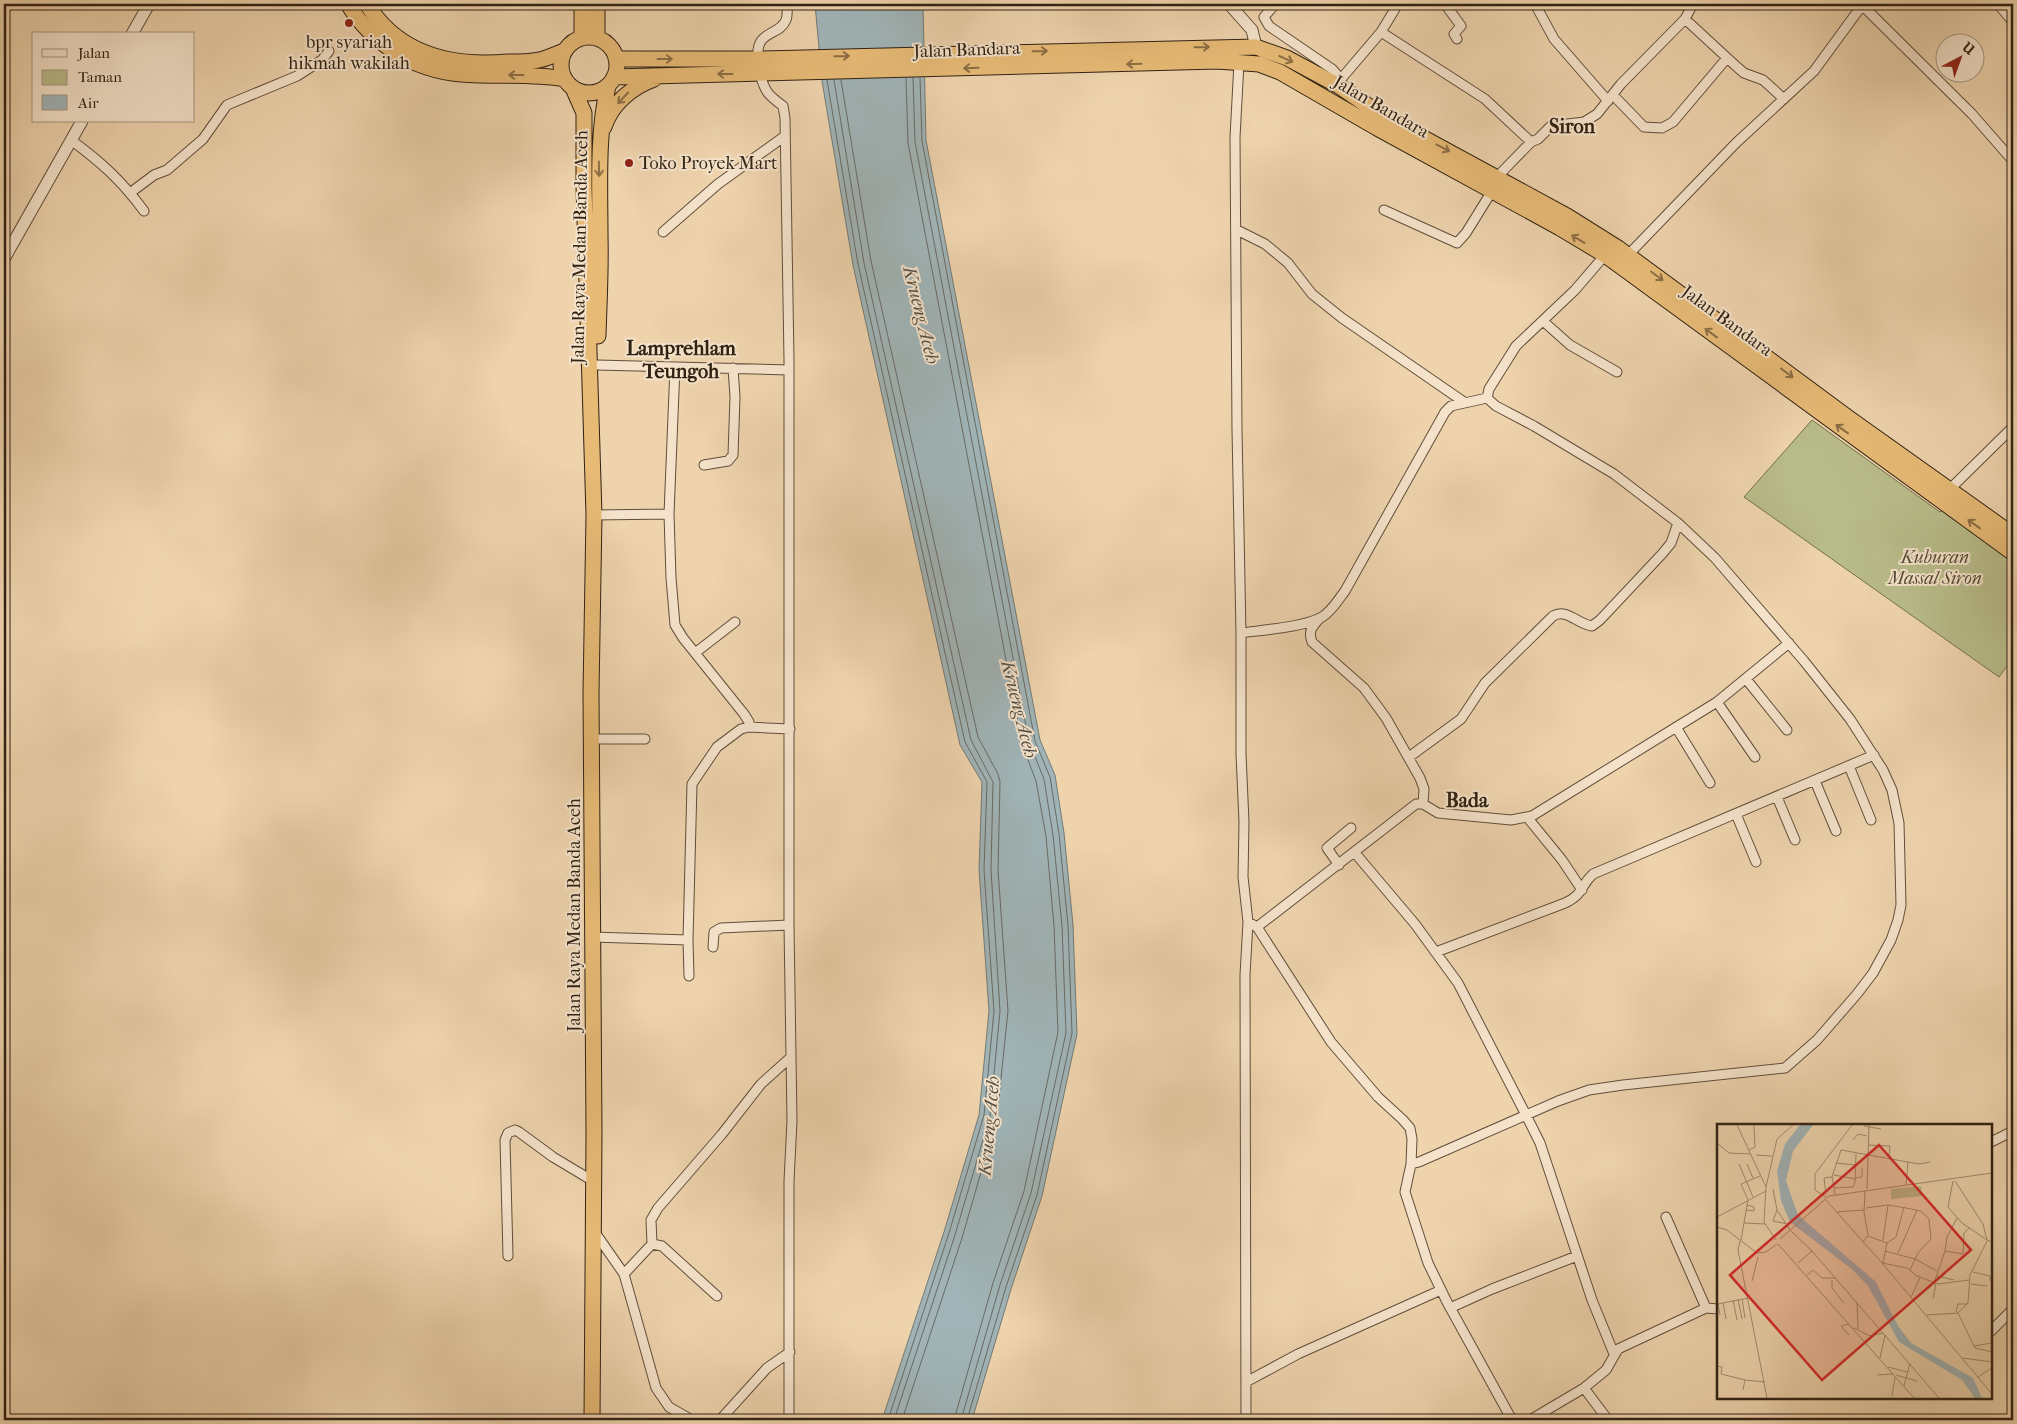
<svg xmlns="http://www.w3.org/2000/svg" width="2017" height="1424" viewBox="0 0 2017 1424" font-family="'IM FELL French Canon',serif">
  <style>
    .green { fill: #b8bc8a; stroke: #746f4e }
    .water { fill: #a0b4b7; stroke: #737a75 }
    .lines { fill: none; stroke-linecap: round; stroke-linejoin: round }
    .shore { stroke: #686b65; stroke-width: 1 }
    .minor-casing { stroke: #604e3a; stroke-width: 11 }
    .tertiary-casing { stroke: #604e3a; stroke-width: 13 }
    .trunk-casing { stroke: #302213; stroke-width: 17 }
    .minor { stroke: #f4e2ca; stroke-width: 9 }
    .tertiary { stroke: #f4e2ca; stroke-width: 11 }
    .trunk { stroke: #e7ba76; stroke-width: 15 }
    .oneway { stroke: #8c6e44 }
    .poi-dot { fill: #8f2418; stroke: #f4e2ca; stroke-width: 2 }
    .labels { text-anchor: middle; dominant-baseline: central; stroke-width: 4; stroke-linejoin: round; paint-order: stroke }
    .poi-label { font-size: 18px; fill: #302213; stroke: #f4e2ca }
    .street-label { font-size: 18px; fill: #302213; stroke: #f4e2ca }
    .park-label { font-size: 18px; font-style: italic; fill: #524831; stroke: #f4e2ca }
    .water-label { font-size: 19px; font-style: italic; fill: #524e44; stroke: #f4e2ca }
    .quarter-label { font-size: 20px; font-weight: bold; fill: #302213; stroke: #f4e2ca }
    .inset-road { fill: none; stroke: #a28c6f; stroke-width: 1 }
    .view { fill: #d62828; fill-opacity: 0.15; stroke: #d62828; stroke-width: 2.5 }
    .inset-edge { fill: none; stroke: #302213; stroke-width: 2.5 }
  </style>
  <rect width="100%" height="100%" fill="#eed3ad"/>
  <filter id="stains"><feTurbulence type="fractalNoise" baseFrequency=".004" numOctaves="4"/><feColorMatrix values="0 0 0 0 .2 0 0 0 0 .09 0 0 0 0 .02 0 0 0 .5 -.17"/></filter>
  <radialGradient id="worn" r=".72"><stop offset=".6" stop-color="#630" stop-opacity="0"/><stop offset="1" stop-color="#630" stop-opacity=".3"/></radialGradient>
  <path class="green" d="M1812 420 1940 512 1945 508 2013 558V658L1999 677 1744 497Z"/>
  <path class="water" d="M815 4H923L926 140 1040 740 1055 775 1064 833 1073 925 1077 1034 1042 1196 1011 1289 972 1420H882L944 1232 979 1115 989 1011 979 870 982 782 960 745 853 265 822 81Z"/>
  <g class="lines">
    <path class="shore" d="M906 78 908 143 1022 744 1036 781 1046 836 1054 926 1058 1032 1024 1191 993 1283 954 1420
      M913 78 915 142 1029 742 1044 779 1053 835 1062 926 1066 1033 1031 1193 1000 1285 961 1420
      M920 78 922 141 1035 741 1050 777 1059 834 1068 925 1072 1033 1037 1195 1006 1287 967 1420
      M827 80 858 264 965 742 987 782 984 870 994 1011 984 1115 949 1233 888 1420
      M834 80 864 263 971 740 993 782 991 870 1000 1011 990 1116 955 1235 894 1420
      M841 80 871 261 978 737 998 774 1000 782 998 870 1008 1011 997 1117 962 1238 902 1420"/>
    <defs>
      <path id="minor" d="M1275 4 1264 17 1269 26 1332 69 1341 79
        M1445 4 1461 26 1454 34 1457 39
        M1535 4 1554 39 1608 101
        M1861 4 1972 114 2013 161
        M1998 4 2013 22
        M1685 19 1737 67 1744 73 1763 80 1784 99
        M1381 32 1398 4
        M758 59C755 29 779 37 786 20 788 15 787 9 787 4
        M1239 63 1235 137 1237 429 1241 633V754L1244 822 1243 877 1248 922 1257 927 1331 1042 1378 1097 1402 1119 1410 1128 1412 1139 1411 1164 1405 1192 1428 1263 1447 1302 1512 1420
        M760 74C765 92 768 95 783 106L785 118 789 359V925L792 1121 789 1181V1420
        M1339 86 1341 79 1381 32 1485 99 1531 142 1538 139 1551 126 1584 122 1597 114 1621 84 1685 19 1693 4
        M1613 95 1644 127 1662 128 1673 122 1727 58
        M71 140C101 162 122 181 144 211
        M1497 177 1531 142
        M130 193 154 175 167 170 203 139 227 105 297 76 322 60 329 51
        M1384 210 1457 243 1466 233 1492 191
        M1237 230 1265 244 1288 263 1312 294 1342 318 1464 402
        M663 232 718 184 785 136
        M1628 255 1736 143 1814 71 1863 4
        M1543 321 1570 345 1617 372
        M597 365 789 370
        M1487 398 1489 389 1516 346 1575 290 1605 255
        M704 465 728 461 733 455 735 397 733 368
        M1950 489 2013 427
        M669 514 675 367
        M594 515 669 514 671 578 675 625 683 638 744 714 749 722V727L790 729
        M1319 619C1312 627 1308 631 1312 642L1364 688 1386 718 1420 778 1424 789 1423 804
        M1241 633C1262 630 1305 627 1322 617 1332 611 1338 600 1345 591L1445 412 1451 406 1487 398
        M695 653 735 622
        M1746 679 1787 730
        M1717 702 1755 757
        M1676 727 1710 783
        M592 739H645
        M1409 757 1461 719 1485 683 1553 616C1567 608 1577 624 1592 626L1600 620 1662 554 1671 543 1678 523
        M1849 766 1871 820
        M1815 781 1836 831
        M1777 797 1795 840
        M1736 814 1756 862
        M1527 817 1562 860 1582 890
        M1355 853 1415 924 1458 983 1526 1115 1540 1143 1592 1300 1614 1354
        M1339 865 1327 848 1351 828
        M1257 927 1416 804H1423L1438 813 1511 820 1532 816 1717 702 1789 643
        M592 937 688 940
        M713 947 714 932 721 928 789 925
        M1436 952 1565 903C1585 893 1579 887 1593 874L1874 755
        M689 976 688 940 692 784 717 747 741 729 749 727
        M1991 1142 2013 1131
        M1411 1164 1419 1162 1558 1101 1589 1090 1623 1085 1785 1068 1817 1040 1857 994 1873 973 1891 940 1898 920 1901 905 1899 823 1892 790 1883 770 1850 719 1804 661 1715 558 1678 523 1614 474 1534 426 1496 406 1487 398
        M1666 1217 1706 1308
        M594 1231 624 1274 656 1388 669 1407 692 1420
        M652 1244 662 1246 717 1296
        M508 1256 505 1140 508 1133 515 1130 519 1132 553 1157 593 1181
        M624 1274 652 1244 651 1220 658 1208 722 1134 761 1084 791 1057
        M1450 1308 1492 1289 1577 1256
        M1991 1331 2013 1309
        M1246 1382 1298 1354 1441 1290
        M1584 1388 1608 1420
        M720 1420 767 1368 790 1352
        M1246 1420 1245 975 1248 922
        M1530 1420 1584 1388 1606 1370 1618 1349 1706 1308 1718 1309"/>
      <path id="tertiary" d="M1229 4 1252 30 1256 47
        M132 34 149 4
        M4 259 82 121"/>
      <path id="trunk" d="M348 4C372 44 414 70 461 74 496 77 530 73 565 79
        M367 4C398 55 452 67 508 62 518 62 529 62 539 60 548 58 556 54 564 51
        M561 65a28 28 0 1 1 56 0a28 28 0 1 1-56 0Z
        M582 38V4
        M597 38V4
        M616 59H758L1256 47 1287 58 1339 86 1383 116 1567 216 1618 248 1850 419 2013 535
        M614 77 1217 61 1259 64 1280 72 1377 128 1560 228 1605 255 2013 553
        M573 88 584 113V187L594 515 591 693 594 1132 592 1420
        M604 127C611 104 632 87 654 79
        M598 336C599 302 601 269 600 236 600 185 597 135 608 86"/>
    </defs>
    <use href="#minor" class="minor-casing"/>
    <use href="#tertiary" class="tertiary-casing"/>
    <use href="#trunk" class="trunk-casing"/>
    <use href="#minor" class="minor"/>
    <use href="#tertiary" class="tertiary"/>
    <use href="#trunk" class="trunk"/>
  </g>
  <defs><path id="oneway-shaft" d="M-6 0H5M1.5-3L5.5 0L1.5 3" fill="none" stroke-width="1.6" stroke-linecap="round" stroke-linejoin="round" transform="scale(1.25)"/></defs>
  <g class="oneway">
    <use href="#oneway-shaft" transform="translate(1202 47) rotate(-1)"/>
    <use href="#oneway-shaft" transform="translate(1040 51) rotate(-1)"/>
    <use href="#oneway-shaft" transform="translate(842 56) rotate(-1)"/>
    <use href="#oneway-shaft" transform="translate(665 59)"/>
    <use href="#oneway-shaft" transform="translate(1286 59) rotate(24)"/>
    <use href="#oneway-shaft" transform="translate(1134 64) rotate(178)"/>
    <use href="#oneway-shaft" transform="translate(971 68) rotate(178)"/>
    <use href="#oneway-shaft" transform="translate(725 74) rotate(180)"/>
    <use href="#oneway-shaft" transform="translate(516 75) rotate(-180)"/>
    <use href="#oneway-shaft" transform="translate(623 98) rotate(133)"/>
    <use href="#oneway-shaft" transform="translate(1443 148) rotate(28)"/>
    <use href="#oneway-shaft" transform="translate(599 169) rotate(89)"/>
    <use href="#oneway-shaft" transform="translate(1578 239) rotate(-149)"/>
    <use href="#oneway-shaft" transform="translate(1657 276) rotate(37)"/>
    <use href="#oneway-shaft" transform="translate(1711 333) rotate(-144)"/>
    <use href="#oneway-shaft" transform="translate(1787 373) rotate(37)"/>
    <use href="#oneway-shaft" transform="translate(1842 429) rotate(-144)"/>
    <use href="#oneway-shaft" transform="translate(1974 524) rotate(-144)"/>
  </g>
  <g class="poi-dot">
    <circle cx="349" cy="23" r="5"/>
    <circle cx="629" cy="163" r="5"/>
  </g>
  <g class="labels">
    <g class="poi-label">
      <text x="349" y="42">bpr syariah<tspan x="349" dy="21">hikmah wakilah</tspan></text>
      <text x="639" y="163" text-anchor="start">Toko Proyek Mart</text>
    </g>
    <g class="street-label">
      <text transform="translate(967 50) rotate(-2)">Jalan Bandara</text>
      <text transform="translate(1381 107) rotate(30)">Jalan Bandara</text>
      <text transform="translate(580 247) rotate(-89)">Jalan Raya Medan Banda Aceh</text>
      <text transform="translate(1727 321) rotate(36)">Jalan Bandara</text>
      <text transform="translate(574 915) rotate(-90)">Jalan Raya Medan Banda Aceh</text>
    </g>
    <g class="park-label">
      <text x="1935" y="557">Kuburan<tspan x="1935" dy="21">Massal Siron</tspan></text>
    </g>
    <g class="water-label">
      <text transform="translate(921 315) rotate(76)">Krueng Aceh</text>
      <text transform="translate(1019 709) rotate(76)">Krueng Aceh</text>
      <text transform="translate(989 1126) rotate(-85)">Krueng Aceh</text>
    </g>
    <g class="quarter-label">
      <text x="1572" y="126">Siron</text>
      <text x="681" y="348">Lamprehlam<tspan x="681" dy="23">Teungoh</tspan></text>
      <text x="1467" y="800">Bada</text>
    </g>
  </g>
  <g transform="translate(1717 1124)">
    <rect width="275" height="275" fill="#eed3ad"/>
    <path d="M204 62 205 72 174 75V65Z" fill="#b8bc8a"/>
    <path d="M83 1H96L76 27 69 57 81 91 159 158 181 202 194 219 256 254 265 274H258L245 256 182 218 151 162 136 146 73 98 64 77 60 47 68 20Z" fill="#a0b4b7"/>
    <path class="inset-road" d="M20 1 49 63M147 2 164 5M136 16 141 10 150 12M0 19 12 29 34 30M151 21 173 22 172 33M32 26 38 23 37 1M39 31 55 32M119 39 139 41M22 40 36 73M30 40 36 54M117 51 139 55M139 54 145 53V44M236 57 231 83 245 99 270 116M238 57 266 100 270 116 275 118M189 61 191 38M117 64 115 53 124 26 202 40 213 38M56 65 60 86 73 106M150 65 152 1M109 71 107 54 115 53M118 71 117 64 136 63 138 58 139 30M109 73 98 66V50L135 1M109 76 165 139 190 144 200 152 221 160 252 156M149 84 171 81 189 84 204 87 212 95 214 115 201 129 193 146M29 86 37 87V83L30 81M60 86 56 97 71 100M120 88 147 86M0 93 49 67M240 94 230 113 228 127 246 130 247 109 252 104M27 99 48 100M0 103 10 106 40 129 49 128 60 120M74 107 95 127 222 274M151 112 170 119M63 115 112 72 275 49M24 116 31 76 24 60 43 52M59 116 47 98 49 63 60 15 76 1M166 116 171 81M23 117 21 126 50 274M146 118 151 111 147 88 148 67M61 120 197 274M168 127 198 135 220 147M181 129 200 86M81 139 95 127M166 139 170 119 179 113 187 83M166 140 275 270M256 148 273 152V157M90 151 96 146 105 154H119M220 152 237 156M115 156V164L127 179M35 157 41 133M217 159 228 127M254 160 270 162M194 173 203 154M21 175 25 195M25 175 28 194M216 175 219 159M16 176 20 196M140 179 141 205M239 188 241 180H250M241 189 258 224 275 228M3 191 1 180 6 179M210 191 241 189 251 179 253 151 270 117M9 195 6 179 31 174M137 204 153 212 166 209M132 211 124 202 132 200M257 222 275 219M163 234 168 211M245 234 275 238M0 242 5 243 4 250 28 256M171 243 190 248M160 251 176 250M179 251 200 257M261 253 275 244M187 262 193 239M26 266 28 256 48 258M175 272 178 253"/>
    <path class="view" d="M162 21 254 126 105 256 13 151Z"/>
    <rect width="275" height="275" class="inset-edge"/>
  </g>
  <rect width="2017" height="1424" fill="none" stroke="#eed3ad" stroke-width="20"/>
  <rect x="5" y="5" width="2007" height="1414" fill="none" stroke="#302213" stroke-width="2.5"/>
  <rect x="10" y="10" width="1997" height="1404" fill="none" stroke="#302213"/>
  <rect x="32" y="32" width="162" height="90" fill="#f4e2ca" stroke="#a69581"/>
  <rect x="42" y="49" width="25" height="8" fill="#f4e2ca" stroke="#a69581"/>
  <text x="78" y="58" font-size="15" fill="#302213">Jalan</text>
  <rect x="42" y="70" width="25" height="15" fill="#b8bc8a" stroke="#a69581"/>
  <text x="78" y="82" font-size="15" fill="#302213">Taman</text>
  <rect x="42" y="95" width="25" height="15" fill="#a0b4b7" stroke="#a69581"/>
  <text x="78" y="108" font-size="15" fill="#302213">Air</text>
  <g transform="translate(1960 58) rotate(41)"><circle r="24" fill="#f4e2ca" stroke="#a69581"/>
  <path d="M0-4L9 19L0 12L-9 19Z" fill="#8f2418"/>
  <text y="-8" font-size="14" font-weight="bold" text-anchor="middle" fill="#302213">U</text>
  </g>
  <rect width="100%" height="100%" filter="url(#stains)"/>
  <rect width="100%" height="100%" fill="url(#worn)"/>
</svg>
